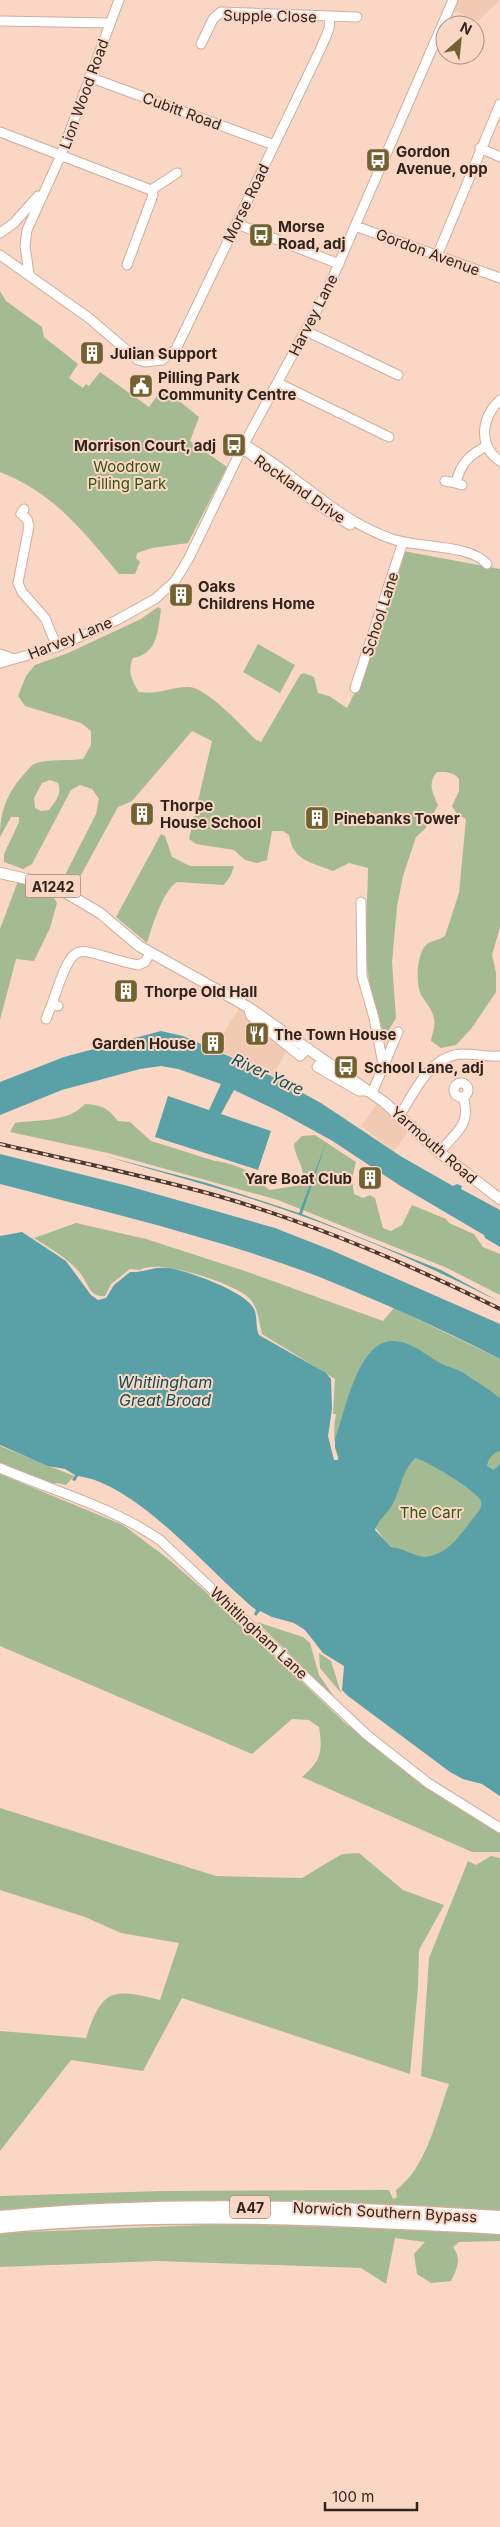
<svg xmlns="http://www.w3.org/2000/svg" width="500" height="2527" viewBox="0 0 500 2527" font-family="Inter,sans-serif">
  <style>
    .built { fill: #f2c9b3 }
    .green { fill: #a4ba93; fill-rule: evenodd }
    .water { fill: #59a1a6; fill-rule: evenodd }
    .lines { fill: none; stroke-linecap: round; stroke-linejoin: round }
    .minor-casing { stroke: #cfad9b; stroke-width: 11 }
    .major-casing { stroke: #cfad9b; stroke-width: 12 }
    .highway-casing { stroke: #cfad9b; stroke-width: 15 }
    .minor { stroke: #fff; stroke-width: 9 }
    .major { stroke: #fff; stroke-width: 10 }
    .highway { stroke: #fff; stroke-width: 12 }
    .rail-casing { stroke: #483830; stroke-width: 4 }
    .rail { stroke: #fad7c4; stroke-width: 2; stroke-dasharray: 5.5; stroke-linecap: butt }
    .labels { text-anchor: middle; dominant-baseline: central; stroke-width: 4; stroke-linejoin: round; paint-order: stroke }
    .shield { fill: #fad7c4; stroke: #6d5a4f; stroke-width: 1 }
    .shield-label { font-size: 14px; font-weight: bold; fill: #31241d }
    .street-label { font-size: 15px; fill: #31241d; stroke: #fad7c4 }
    .poi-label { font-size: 15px; font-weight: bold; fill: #31241d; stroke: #fad7c4; text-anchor: start }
    .park-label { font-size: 15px; fill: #34540e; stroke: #fad7c4 }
    .water-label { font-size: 16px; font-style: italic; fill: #105055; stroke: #fad7c4 }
  </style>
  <rect width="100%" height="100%" fill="#fad7c4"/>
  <path class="built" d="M457 0H500L478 21 453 10Z
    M239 1008 286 1052 273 1075 214 1048Z
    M378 1103 390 1112 408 1132 394 1151 361 1126Z"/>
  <path class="green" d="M0 291 6 301 42 327 44 337 78 364 69 378 83 388 86 384 89 386 100 372 149 407 163 388 199 417 190 441 227 467 188 543 152 548 137 553 136 558 140 562 135 574H119C83 531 54 493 0 472Z
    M403 551 500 569V927L492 955 496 973V992L471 1029 456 1045 441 1048 431 1041C432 1034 436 1025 434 1019 432 1006 423 1001 420 992 416 980 417 956 425 946 430 940 439 941 445 936L459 893 466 819 457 814 452 806 459 791V779C454 772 446 772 437 772 427 784 433 793 438 805L425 829 416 837 403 876 397 907 392 962 396 1018 384 1038C380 1016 371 996 368 973 363 939 368 902 368 868L349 863 333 871C311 862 293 861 289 835L283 831H272L267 860 257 863 245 860 234 850 196 844 189 839 212 741 192 731 132 801 118 807 75 886 62 881 96 814 99 799 92 789 80 785 71 790 32 864 23 869 4 862V854L19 822V817H11L0 837C0 811 7 793 25 773 28 770 31 765 36 763 51 759 68 761 83 759L91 745V731L81 723 25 706 18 696 26 676 35 665 68 653 141 619 158 607 161 609C158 630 158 654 133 658 127 671 132 681 139 692 160 695 173 686 189 687 207 688 242 726 255 739L261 742 300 675 304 673 314 677 318 693 329 696 347 708 360 682ZM50 780 58 783C62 794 56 801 49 810L41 811 35 808 34 798 42 783Z
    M258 644 295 665 280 693 243 672Z
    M161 834 165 836 172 857 190 866H234L231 875 224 885 177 882C163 890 152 927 147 943L116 917Z
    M18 881C35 885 49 886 57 903L50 928 34 961 16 959 0 1020V929Z
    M85 1104C102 1105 108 1108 118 1121L130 1122 151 1141 215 1161C224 1161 250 1170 256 1177 262 1183 263 1186 270 1190L301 1185C308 1169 295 1160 294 1144L302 1136 315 1135 356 1162 352 1179 354 1194 363 1198 370 1195 375 1198 383 1228 391 1231 402 1225 412 1205 446 1219 449 1223 474 1234 483 1247 500 1254V1295L447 1268 278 1200 108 1153 10 1132 15 1123C39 1119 67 1123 85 1104Z
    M76 1223 146 1239 248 1272 383 1321 394 1308 500 1359V1569C468 1564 419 1563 392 1547 379 1539 342 1475 338 1459 334 1445 333 1428 336 1414H333L335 1379 262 1334C259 1322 258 1306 249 1298 234 1283 157 1258 140 1270L130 1269 111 1284 105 1296C90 1298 88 1283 81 1274 68 1258 51 1249 34 1238Z
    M0 1446 74 1476 66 1485 57 1483 49 1486 0 1467Z
    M0 1474 123 1525 167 1558 231 1614 344 1722 426 1786 500 1834V1852H472L302 1777C321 1761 323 1751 319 1727L309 1720 292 1719 252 1754 0 1646Z
    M257 1622 303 1637 310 1643 319 1675 337 1701Z
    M319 1653 331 1661 341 1693 320 1668Z
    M0 1808 216 1876 302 1878 342 1854 359 1853 403 1890 444 1905 419 1950 418 1987 410 2074 182 1998 143 2071 71 2060 0 2151V2031L86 2038C102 1989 112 1988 160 2000L179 1943 121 1933 85 1917 0 1890Z
    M491 1856 500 1858V2210L262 2201 0 2214V2196L162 2191 389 2190 393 2199 397 2197 396 2190C427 2167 436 2119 449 2084L421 2076 429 1958 468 1861 476 1865Z
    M231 2224 500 2233V2241L459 2242 453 2247C462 2259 457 2269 451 2281L431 2283 417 2274 414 2254 425 2242 395 2238 386 2284 361 2268 157 2261 0 2267V2233Z"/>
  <path class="water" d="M161 1031 183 1036 260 1070 321 1103 402 1157 453 1186 457 1184 462 1186 461 1189 500 1210V1247L485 1238 484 1235 399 1185 331 1140 276 1110 234 1090 221 1114 271 1131 258 1170 155 1137 168 1096 209 1110 221 1084 178 1069 161 1066 140 1069 62 1090 0 1115V1082L64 1057Z
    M327 1140 302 1214 441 1270 500 1302C440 1272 379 1244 316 1221 247 1195 176 1177 105 1156L207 1183 299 1213Z
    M0 1154 128 1186 275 1228 331 1250 500 1324V1359C440 1328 379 1301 317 1276 214 1237 106 1212 0 1184Z
    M22 1232 66 1261 91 1295 98 1300 106 1298 114 1285 130 1272C143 1273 153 1266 168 1268 186 1270 247 1292 254 1309 258 1317 255 1327 259 1335L326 1373 331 1379 332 1409 328 1436 334 1460H338L339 1457 335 1448V1439C345 1414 357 1342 392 1341 409 1340 426 1355 440 1363 447 1367 455 1368 462 1372 474 1380 489 1389 500 1398V1451C493 1452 488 1459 487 1466L494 1470 500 1464V1796L482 1784 463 1779 450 1772 348 1696 342 1690 344 1666 323 1653 305 1630 294 1623 272 1617 260 1611 256 1616 254 1614 256 1610C209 1572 138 1484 78 1476L75 1481 72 1480 75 1475 65 1469 48 1466 0 1445V1236ZM415 1458C424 1459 479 1492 481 1501 483 1510 475 1515 471 1521 458 1538 447 1555 424 1557 417 1557 402 1548 391 1547L375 1530C378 1520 386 1515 391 1507 401 1491 401 1472 415 1458Z"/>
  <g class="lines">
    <defs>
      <path id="minor" d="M0 21 110 23
        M201 44 213 19 221 12 357 17
        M89 77 274 145
        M0 132 151 190 153 195 127 265
        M480 148 500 157
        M151 190 177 173
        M237 224 339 264
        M355 226 500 278
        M0 233 14 223 38 196
        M0 255 89 318 138 360 145 362 162 360 176 349 321 48 329 29 330 16
        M437 256 500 104
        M29 274 25 246 27 230 61 155 119 0
        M306 331 398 375
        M278 383 389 437
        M500 400C482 417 477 445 500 461
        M244 444C295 473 336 520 392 539 418 548 470 544 487 564
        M246 451 323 508 350 525
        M445 481 456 483
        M462 485 456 483C460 464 470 454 487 446
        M24 509 21 514 27 519 29 526 18 583 22 592 45 618 57 647
        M0 654 14 659
        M0 663 57 647 117 620 155 599 175 581 189 558 244 444 326 293 453 0
        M355 688 403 542
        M361 902 362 976 374 1018 384 1069
        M58 1006 52 1004C77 930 74 952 138 965L145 962 150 953
        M248 1007 251 1016 300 1056 308 1048
        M46 1019 52 1004
        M323 1059 317 1067 359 1091H369
        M454 1090a7 7 0 1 1 14 0a7 7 0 1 1-14 0Z
        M372 1093 398 1032
        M400 1115C415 1091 431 1053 465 1054 477 1054 488 1057 500 1056
        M439 1152C456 1133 472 1124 463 1097
        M0 1468C54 1491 112 1507 160 1540L367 1735 428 1783 500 1828"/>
      <path id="major" d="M0 873 40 882 63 891 100 913 139 946 248 1007 384 1102 439 1152 500 1199"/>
      <path id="highway" d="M0 2217C166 2201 334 2207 500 2217
        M0 2227C166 2210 334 2219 500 2228"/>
    </defs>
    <use href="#minor" class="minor-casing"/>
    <use href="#major" class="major-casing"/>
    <use href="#highway" class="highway-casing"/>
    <use href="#minor" class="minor"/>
    <use href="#major" class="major"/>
    <use href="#highway" class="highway"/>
    <defs>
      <path id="rail" d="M0 1144C73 1161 146 1176 218 1196 315 1224 409 1264 500 1309"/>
    </defs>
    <use href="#rail" class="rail-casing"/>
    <use href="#rail" class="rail"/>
  </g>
  <defs>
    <symbol id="bus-square" viewBox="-11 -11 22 22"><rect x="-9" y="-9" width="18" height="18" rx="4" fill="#72622f" stroke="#fad7c4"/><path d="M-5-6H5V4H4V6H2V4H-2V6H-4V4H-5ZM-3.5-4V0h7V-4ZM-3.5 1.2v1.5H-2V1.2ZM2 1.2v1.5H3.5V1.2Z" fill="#fff"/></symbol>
    <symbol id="building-square" viewBox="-11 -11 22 22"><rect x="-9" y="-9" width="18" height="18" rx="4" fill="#72622f" stroke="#fad7c4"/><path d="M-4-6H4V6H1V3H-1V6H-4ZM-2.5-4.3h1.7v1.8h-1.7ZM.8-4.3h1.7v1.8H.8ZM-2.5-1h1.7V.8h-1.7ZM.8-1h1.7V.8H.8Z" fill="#fff"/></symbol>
    <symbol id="civic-square" viewBox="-11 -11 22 22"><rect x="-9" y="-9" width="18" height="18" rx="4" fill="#72622f" stroke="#fad7c4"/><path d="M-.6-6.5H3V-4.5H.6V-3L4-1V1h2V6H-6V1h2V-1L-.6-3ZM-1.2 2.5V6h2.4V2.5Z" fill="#fff"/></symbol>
    <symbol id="restaurant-square" viewBox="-11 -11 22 22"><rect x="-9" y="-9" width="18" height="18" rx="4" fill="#72622f" stroke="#fad7c4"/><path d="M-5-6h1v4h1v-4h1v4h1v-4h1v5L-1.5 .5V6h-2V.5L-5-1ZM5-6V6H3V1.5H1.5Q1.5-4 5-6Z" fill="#fff"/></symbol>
  </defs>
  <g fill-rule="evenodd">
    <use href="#bus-square" x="364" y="146" width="28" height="28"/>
    <use href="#bus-square" x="247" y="221" width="28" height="28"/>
    <use href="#building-square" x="78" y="339" width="28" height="28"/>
    <use href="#civic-square" x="127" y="372" width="28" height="28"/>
    <use href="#bus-square" x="220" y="431" width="28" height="28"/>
    <use href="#building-square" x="167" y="581" width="28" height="28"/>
    <use href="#building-square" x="128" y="800" width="28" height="28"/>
    <use href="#building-square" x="303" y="804" width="28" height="28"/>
    <use href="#building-square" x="112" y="977" width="28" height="28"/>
    <use href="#restaurant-square" x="243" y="1020" width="28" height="28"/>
    <use href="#building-square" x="199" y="1029" width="28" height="28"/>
    <use href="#bus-square" x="332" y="1053" width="28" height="28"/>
    <use href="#building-square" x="356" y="1164" width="28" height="28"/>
  </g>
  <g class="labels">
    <g class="shield">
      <rect x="25.5" y="874.5" width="55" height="23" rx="4"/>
      <rect x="230" y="2195.5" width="40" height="23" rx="4"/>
    </g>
    <g class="shield-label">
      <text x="53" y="886">A1242</text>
      <text x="250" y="2207">A47</text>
    </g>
    <g class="street-label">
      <text transform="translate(270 16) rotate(1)">Supple Close</text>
      <text transform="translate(84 94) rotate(-70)">Lion Wood Road</text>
      <text transform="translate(182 111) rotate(20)">Cubitt Road</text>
      <text transform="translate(246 203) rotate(-64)">Morse Road</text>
      <text transform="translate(428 252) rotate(20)">Gordon Avenue</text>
      <text transform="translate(313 315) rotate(-63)">Harvey Lane</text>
      <text transform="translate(300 489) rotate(35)">Rockland Drive</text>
      <text transform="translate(380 614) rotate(-72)">School Lane</text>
      <text transform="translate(70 638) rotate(-22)">Harvey Lane</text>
      <text transform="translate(434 1145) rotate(41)">Yarmouth Road</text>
      <text transform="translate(259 1633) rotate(43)">Whitlingham Lane</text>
      <text transform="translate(385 2212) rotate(3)">Norwich Southern Bypass</text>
    </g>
    <g class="poi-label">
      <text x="396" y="151">Gordon<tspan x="396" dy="17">Avenue, opp</tspan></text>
      <text x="278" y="226">Morse<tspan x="278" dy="17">Road, adj</tspan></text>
      <text x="110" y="353">Julian Support</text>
      <text x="158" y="377">Pilling Park<tspan x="158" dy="17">Community Centre</tspan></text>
      <text x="216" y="445" text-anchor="end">Morrison Court, adj</text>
      <text x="198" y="586">Oaks<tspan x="198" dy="17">Childrens Home</tspan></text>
      <text x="160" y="805">Thorpe<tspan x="160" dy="17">House School</tspan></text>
      <text x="334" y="818">Pinebanks Tower</text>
      <text x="144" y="991">Thorpe Old Hall</text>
      <text x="274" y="1034">The Town House</text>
      <text x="196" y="1043" text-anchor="end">Garden House</text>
      <text x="364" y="1067">School Lane, adj</text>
      <text x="352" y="1178" text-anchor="end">Yare Boat Club</text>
    </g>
    <g class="park-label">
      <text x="127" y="466">Woodrow<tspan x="127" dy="17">Pilling Park</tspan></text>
      <text x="431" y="1512">The Carr</text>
    </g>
    <g class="water-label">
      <text transform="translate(268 1074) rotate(25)">River Yare</text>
      <text x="165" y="1382">Whitlingham<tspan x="165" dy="18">Great Broad</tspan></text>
    </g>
  </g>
  <g transform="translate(460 40) rotate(27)"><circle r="24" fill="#fad7c4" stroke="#aa8f81"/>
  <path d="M0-4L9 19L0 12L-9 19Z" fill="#72622f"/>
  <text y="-8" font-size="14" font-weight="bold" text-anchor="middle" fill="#31241d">N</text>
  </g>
  <path d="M325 2502v8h92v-8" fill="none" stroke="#31241d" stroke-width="2.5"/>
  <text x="332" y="2502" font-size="15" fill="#31241d" stroke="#fad7c4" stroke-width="4" paint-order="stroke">100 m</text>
</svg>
